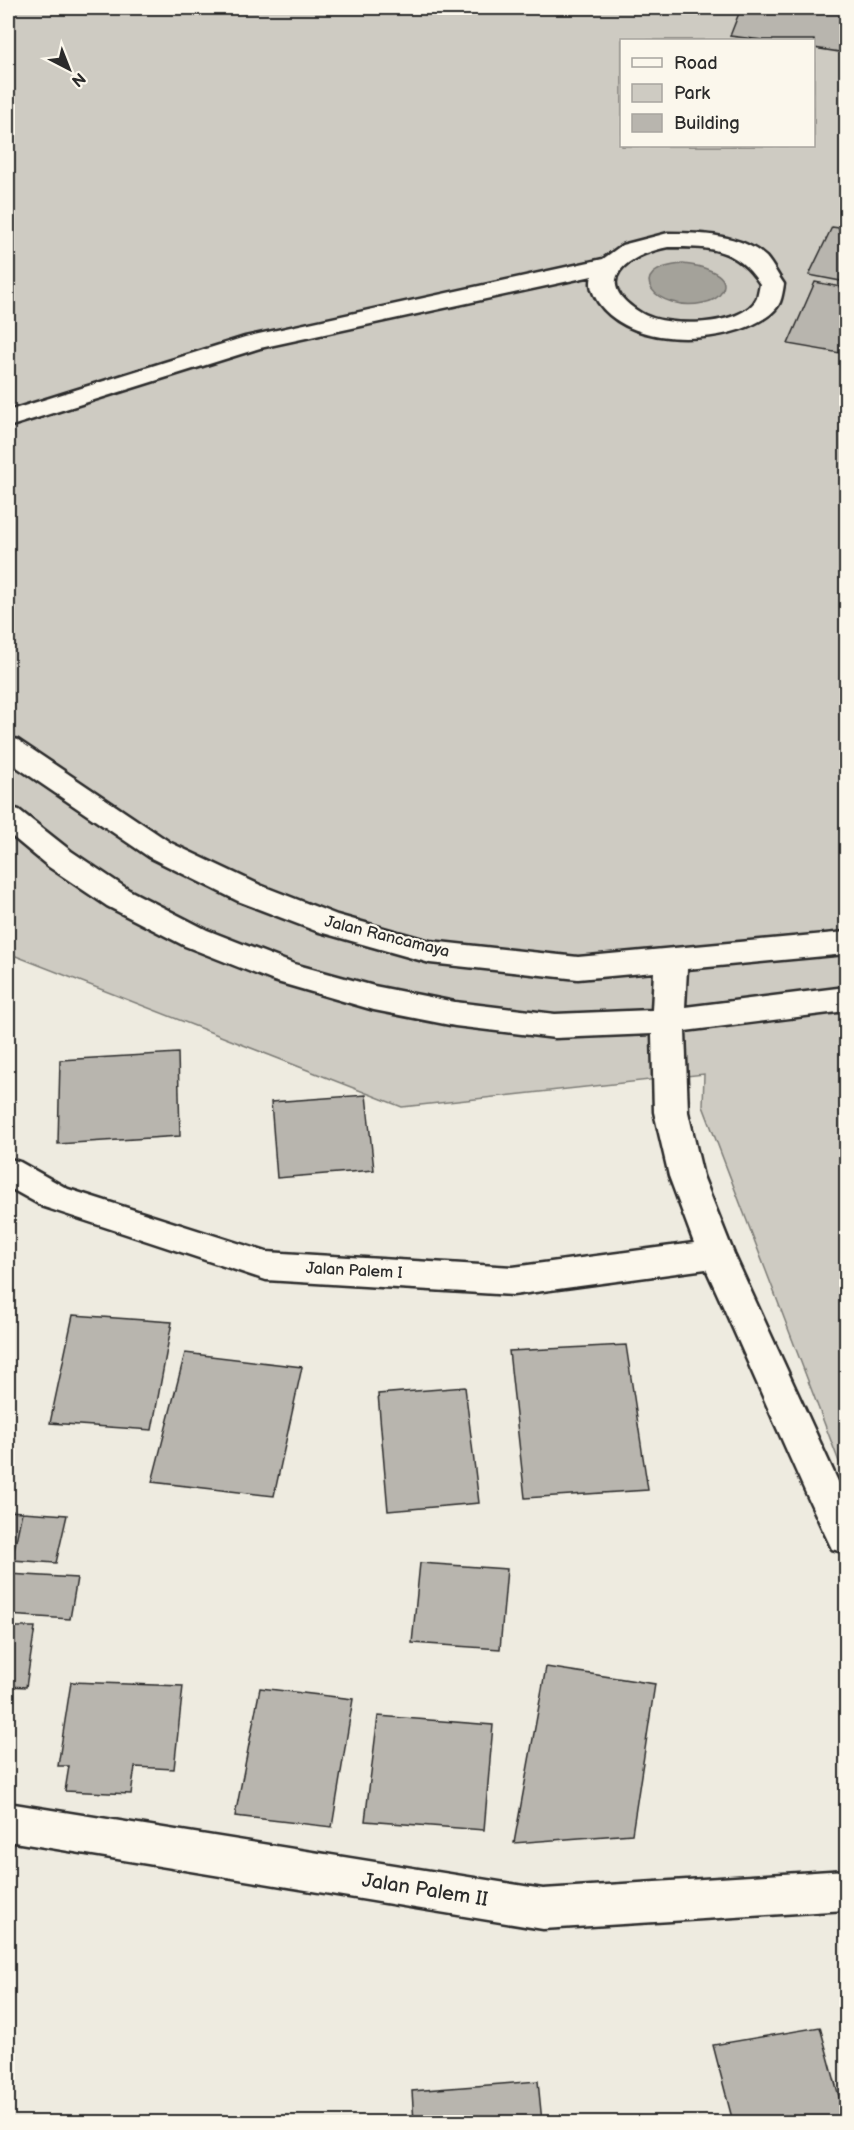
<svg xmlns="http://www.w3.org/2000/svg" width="854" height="2130" viewBox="0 0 854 2130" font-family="'Balsamiq Sans',sans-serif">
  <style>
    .green { fill: #cecbc2; stroke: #7c7b76; stroke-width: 1.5; fill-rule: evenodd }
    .water { fill: #a4a29a; stroke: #74726e; stroke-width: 1.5 }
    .building { fill: #b8b5ae; stroke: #2b2b2b; stroke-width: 1.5 }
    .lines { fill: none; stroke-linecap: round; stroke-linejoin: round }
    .minor-casing { stroke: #2b2b2b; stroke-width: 5 }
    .minor { fill: #fbf7ec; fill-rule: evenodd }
    .labels { text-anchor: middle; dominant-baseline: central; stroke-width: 4.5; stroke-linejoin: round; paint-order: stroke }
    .street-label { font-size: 16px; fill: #2b2b2b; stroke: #fbf7ec }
    .near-street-label { font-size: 20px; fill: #2b2b2b; stroke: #fbf7ec }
  </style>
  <rect width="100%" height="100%" fill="#eeebe0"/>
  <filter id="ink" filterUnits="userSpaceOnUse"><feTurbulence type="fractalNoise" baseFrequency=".0167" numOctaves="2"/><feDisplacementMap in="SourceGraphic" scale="12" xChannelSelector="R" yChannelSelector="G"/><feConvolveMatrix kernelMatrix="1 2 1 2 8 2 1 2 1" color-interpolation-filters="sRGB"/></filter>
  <g filter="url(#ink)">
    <path class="green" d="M8 8H846V1480L703 1106 704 1074 402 1107 8 953ZM622 40H814V146H622Z"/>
    <path class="water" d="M683 264C695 265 733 272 722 291 719 298 710 302 703 303 656 313 620 269 683 264Z"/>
    <path class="building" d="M741 8H846V53L814 48V40H763L730 36Z
      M832 227 846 229V282L809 275Z
      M815 282 846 288V336L840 353 788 344Z
      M178 1053 180 1136 58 1144 60 1060Z
      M366 1095 374 1170 277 1178 271 1102Z
      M73 1315 172 1322 152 1430 50 1423Z
      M626 1345 648 1490 525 1498 509 1351Z
      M185 1353 302 1367 274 1496 152 1482Z
      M465 1387 479 1503 388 1511 378 1394Z
      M8 1511 22 1512 12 1560H8Z
      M22 1512 67 1515 56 1563 12 1560Z
      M420 1563 507 1569 500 1649 412 1643Z
      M8 1574 77 1578 70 1619 8 1615Z
      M8 1627H35L26 1687 8 1686Z
      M546 1667 655 1684 632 1834 514 1843Z
      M71 1682 183 1686 174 1769 135 1767 131 1794 65 1791 69 1766H58Z
      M260 1688 353 1699 332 1827 235 1816Z
      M378 1716 493 1725 484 1830 365 1821Z
      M820 2027 846 2122H733L713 2045Z
      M538 2081 542 2122H414L412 2091Z"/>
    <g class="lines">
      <defs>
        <path id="minor" d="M668 233C700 233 741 234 766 257 773 265 778 276 784 284 783 290 782 297 780 302 775 314 759 322 747 327 704 344 628 345 598 302 593 293 589 286 592 276L260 348 8 427V411L245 337 603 259 622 245ZM668 247C709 247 736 247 760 284 759 289 758 294 757 298 743 328 665 328 641 313 589 282 627 255 668 247Z
          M8 737 18 740 171 843 260 885 337 915 430 941 578 957 846 932V954L687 969 685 1007 846 987V1011L685 1031 688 1112 703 1176 734 1254 846 1499V1553L832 1549C788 1457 749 1362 706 1269L513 1295 266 1280 44 1207 8 1187V1158L20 1162 68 1189 266 1252 513 1267 694 1243 669 1176 654 1112 652 1034 555 1038 455 1026 374 1010 274 981 185 946 107 906 49 867 8 833V807L19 810 71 851 129 890 207 930 294 964 374 986 455 1002 555 1014 652 1010 654 972 578 979 430 963 316 931 238 901 149 857 8 761Z
          M8 1803 543 1889 846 1870V1910L543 1929 8 1841Z"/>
      </defs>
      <use href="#minor" class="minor-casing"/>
      <use href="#minor" class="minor"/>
    </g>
  </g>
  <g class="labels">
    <g class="street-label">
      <text transform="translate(387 937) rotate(14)">Jalan Rancamaya</text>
      <text transform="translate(354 1271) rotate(3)">Jalan Palem I</text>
    </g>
    <g class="near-street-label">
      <text transform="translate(425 1890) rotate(9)">Jalan Palem II</text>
    </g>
  </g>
  <rect width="854" height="2130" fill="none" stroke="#fbf7ec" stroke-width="30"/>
  <rect x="15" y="15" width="824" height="2100" fill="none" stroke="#2b2b2b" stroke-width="2" filter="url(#ink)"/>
  <rect x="620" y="39" width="195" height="108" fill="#fbf7ec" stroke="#a8a59f" stroke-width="1.5"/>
  <rect x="632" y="58" width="30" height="9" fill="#fbf7ec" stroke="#a8a59f" stroke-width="1.5"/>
  <text x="674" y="69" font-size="18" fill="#2b2b2b">Road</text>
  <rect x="632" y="84" width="30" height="18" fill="#cecbc2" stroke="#a8a59f" stroke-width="1.5"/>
  <text x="674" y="99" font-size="18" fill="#2b2b2b">Park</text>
  <rect x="632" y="114" width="30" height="18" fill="#b8b5ae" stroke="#a8a59f" stroke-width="1.5"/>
  <text x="674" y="129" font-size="18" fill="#2b2b2b">Building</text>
  <g transform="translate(69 69) rotate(138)" stroke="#fbf7ec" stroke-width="4.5" paint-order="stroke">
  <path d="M0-4.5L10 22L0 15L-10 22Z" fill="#2b2b2b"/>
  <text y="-9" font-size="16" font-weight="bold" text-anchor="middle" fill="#2b2b2b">N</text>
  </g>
</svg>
